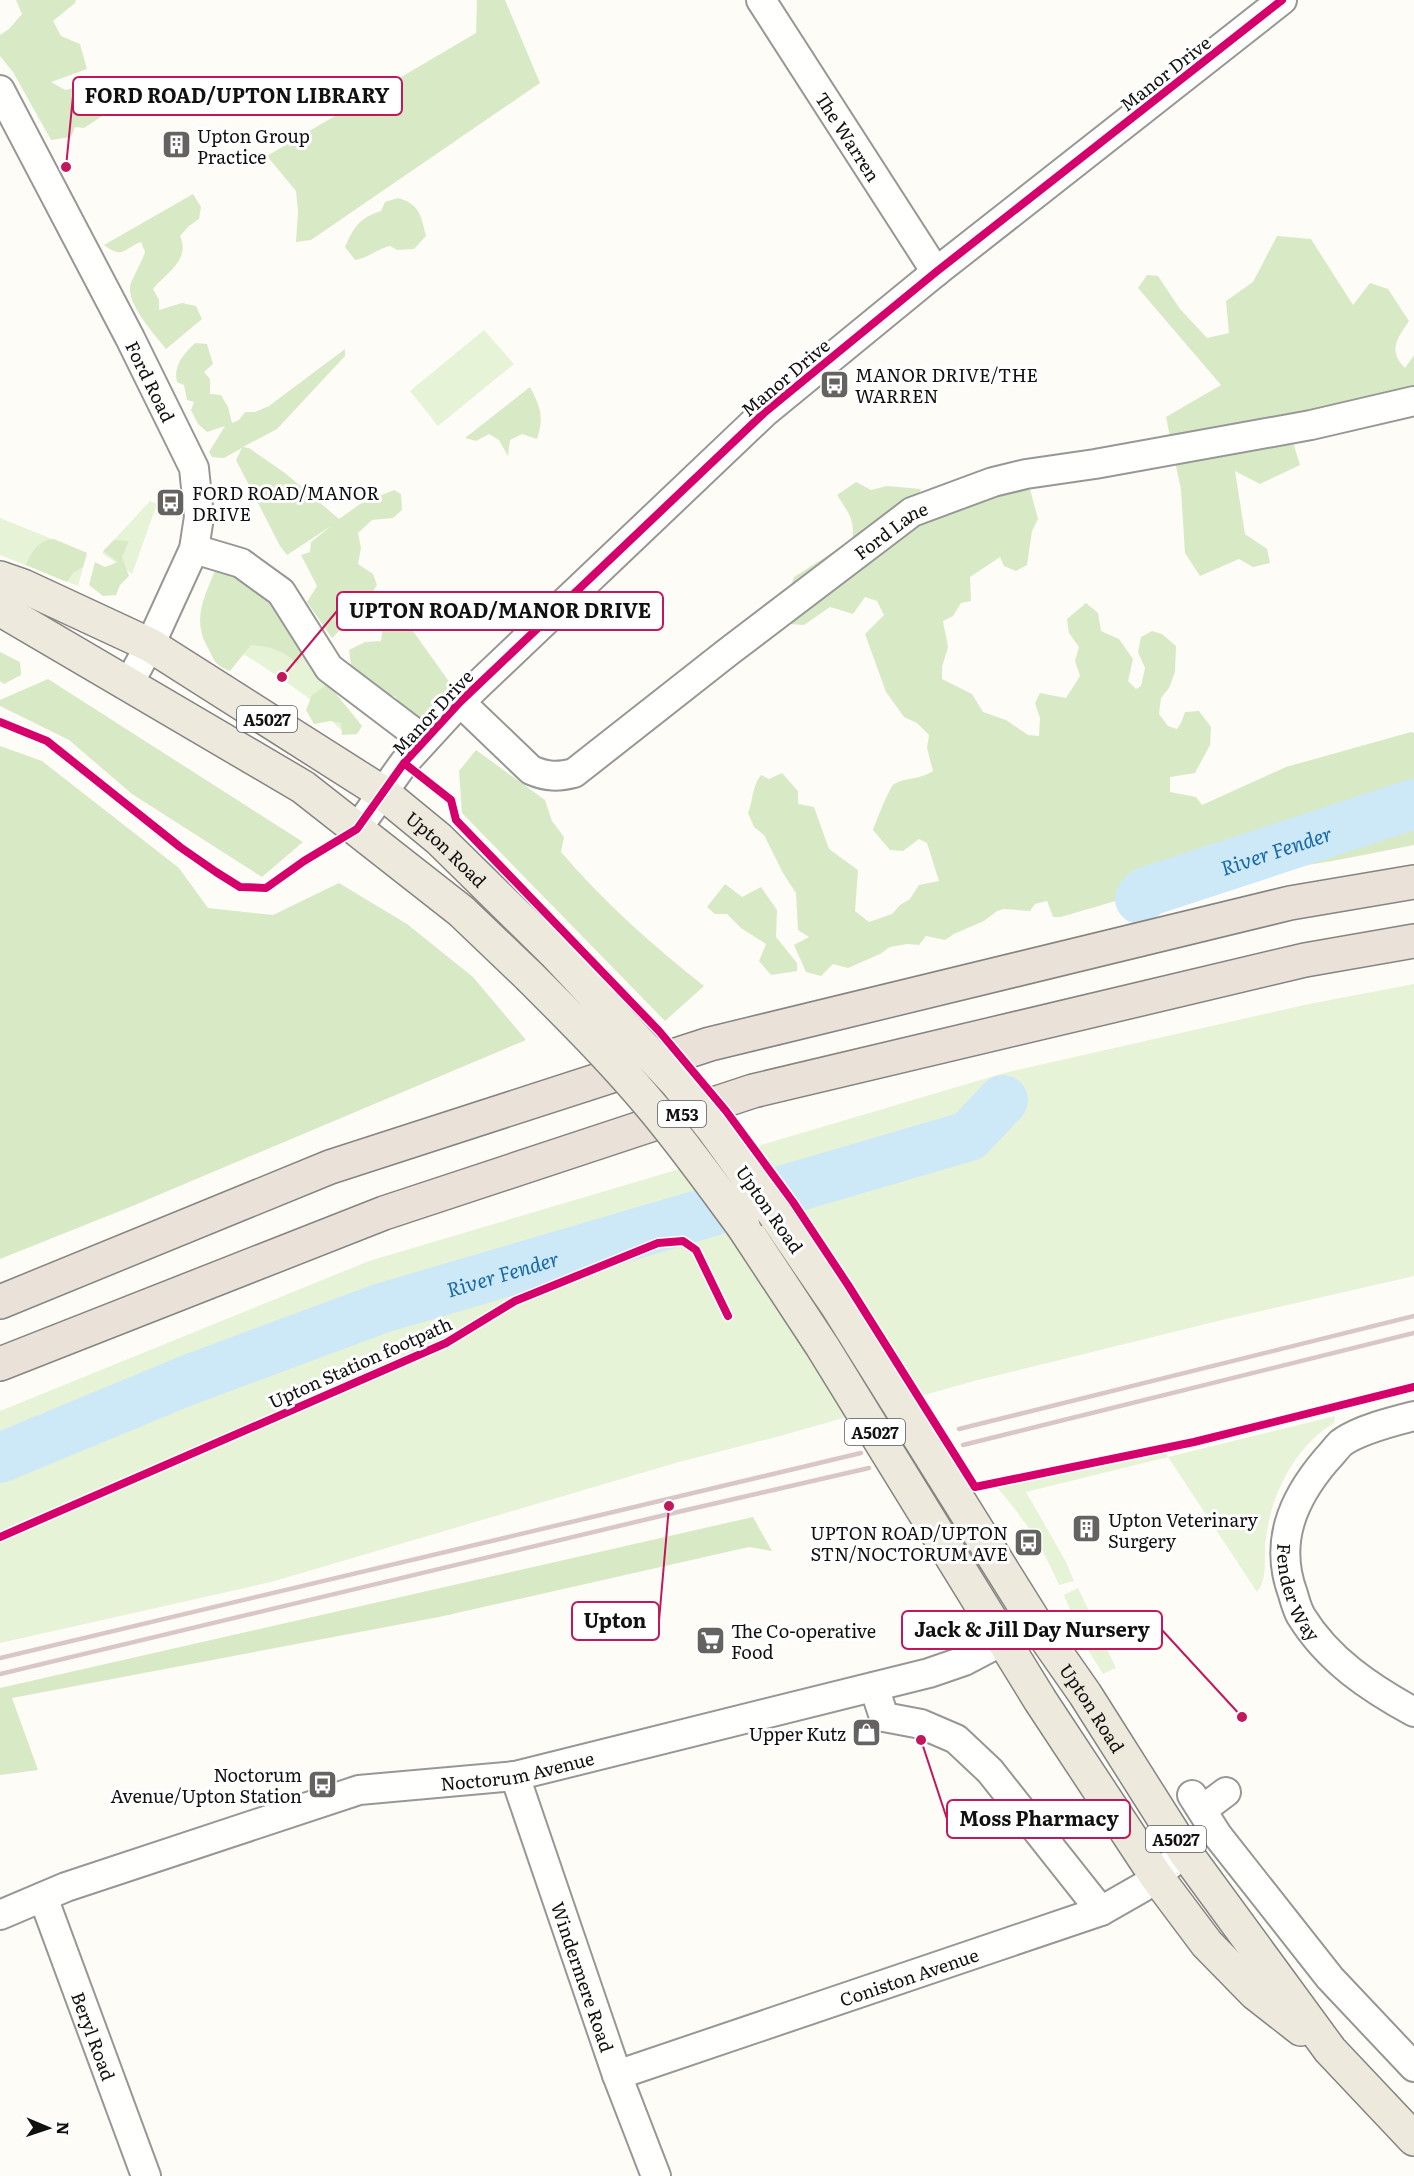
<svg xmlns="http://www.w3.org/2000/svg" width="1414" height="2176" viewBox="0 0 1414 2176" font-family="Literata,serif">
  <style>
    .green { fill: #e7f3d7 }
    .forest { fill: #d8eac5 }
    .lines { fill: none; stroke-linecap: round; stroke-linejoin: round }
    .river { stroke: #cde8f7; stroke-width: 50 }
    .minor-casing { stroke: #979795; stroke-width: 32 }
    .major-casing { stroke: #858482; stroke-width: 36 }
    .highway-casing { stroke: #858482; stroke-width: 36 }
    .minor { stroke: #fffffe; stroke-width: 28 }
    .major { stroke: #ede9dc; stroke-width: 33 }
    .highway { stroke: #eae1d8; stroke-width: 33 }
    .rail { stroke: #d9c6c7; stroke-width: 4.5 }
    .major-bridge-casing { stroke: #858482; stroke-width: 36; stroke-linecap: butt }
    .major-bridge { stroke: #ede9dc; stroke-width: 33 }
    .cycleway-casing { stroke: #fff; stroke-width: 11 }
    .cycleway { stroke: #d6006c; stroke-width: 8 }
    .labels { text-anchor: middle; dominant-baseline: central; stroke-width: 6; stroke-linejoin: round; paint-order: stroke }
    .shield { fill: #fff; stroke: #585858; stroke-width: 1.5 }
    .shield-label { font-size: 16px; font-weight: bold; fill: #111 }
    .street-label { font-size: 18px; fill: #111; stroke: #fff }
    .poi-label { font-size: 18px; fill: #111; stroke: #fff; text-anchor: start }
    .water-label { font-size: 20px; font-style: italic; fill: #1768a6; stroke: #fff }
    .leader { fill: none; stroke: #c2185b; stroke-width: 2 }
    .callout-dot { fill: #c2185b; stroke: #fff; stroke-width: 2 }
    .callout { fill: #fff; stroke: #c2185b; stroke-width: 2 }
    .callout-label { font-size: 20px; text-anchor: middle; font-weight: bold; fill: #111 }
  </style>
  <rect width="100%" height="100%" fill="#fdfcf7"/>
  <path class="green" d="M484 330 514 364 438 426 410 391Z
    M150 501 157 504 132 574 102 553Z
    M0 518 87 553 78 586 0 555Z
    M271 606 328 684 362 726 357 734 340 729 306 696 258 663 220 640Z
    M1414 984V1276L1222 1320 974 1381 780 1436 679 1462 271 1582 0 1643V1411L369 1261 1004 1073 1309 1004Z
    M1335 1416 1334 1423C1295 1446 1271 1495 1266 1538 1263 1556 1269 1577 1257 1592L1168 1457 1026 1492 1065 1560 1074 1581 1059 1585C1041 1544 1025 1520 996 1486L1165 1448 1168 1457Z
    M1078 1588 1116 1668 1103 1674 1083 1642 1064 1595Z"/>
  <path class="forest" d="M16 0H76L75 3 53 21 61 36 80 44 87 69 51 82 65 90C94 83 104 74 119 105L84 128 75 127 71 137 51 140 13 72 0 56V35L9 29 22 14Z
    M477 0H505L540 83 311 240 296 242 298 211 296 191 267 156 476 33Z
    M193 194 201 207 199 219 189 226 180 236C191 260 166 273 153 289L159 300V310L182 303 196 306 202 319 166 349C155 335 128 306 130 287 130 282 143 260 145 252L141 242C124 248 123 260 104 245Z
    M398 198C420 204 421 216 426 236L414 249 397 250 390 246C377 249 368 258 355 260L345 247C354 227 359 218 381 211L385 202Z
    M1277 236 1311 239 1353 305 1370 283 1388 289 1409 321C1398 338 1387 350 1405 368L1414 355V410H1302L1291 436 1300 465 1260 484 1235 471 1245 534 1267 549 1270 563 1253 567 1239 559 1200 576 1185 553 1181 490 1166 417 1221 385 1138 288 1147 275 1158 276 1180 309 1207 338 1229 333 1226 301 1253 282Z
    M195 343 207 344 213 364 204 372 210 379V394L221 395 228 407 232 423 239 420 245 412H255L269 406 345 349V356L277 429 243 447 249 448 285 473 339 519 360 504 394 490 401 494 402 510 393 518 372 520 358 533 361 548 358 564 373 574 377 585 361 610 332 638 307 602 317 586 301 555 310 552 311 542 331 526 287 555 280 546 236 460 242 448 224 458 212 457 209 452 225 426 207 432 198 424 191 410 194 402 187 400 184 385 177 382C173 365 184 354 195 343Z
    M530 387C541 408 544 417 537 439L522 434 510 440 508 456 499 440 489 434 476 441 465 438Z
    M1026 474 1038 519 1032 531 1027 565 1016 571 1004 566 1000 557 970 577 971 601 961 603 953 616 943 621 948 647 942 667V679L972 694 983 712 1006 720 1028 735 1039 736 1040 718 1035 703 1040 693 1066 698 1080 676 1075 661 1079 647 1069 633 1067 619 1086 603 1098 613 1101 631 1119 639 1133 659 1128 681 1136 689 1141 686 1145 668 1138 652 1141 637 1152 631 1162 634 1176 646 1175 672 1169 688 1161 698 1159 714 1168 726 1177 729 1181 723 1185 712 1199 711 1211 727 1210 745 1195 773 1170 777V792L1196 797 1202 805 1286 767 1411 732 1414 733V845L1338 860 1146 892 1061 917H1053L1047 901 1035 904 1030 911 1004 909 997 911 984 921 954 934 945 940 926 936 919 945 907 944 890 947 880 954 848 968 833 964 821 976 806 972 794 945 809 937 798 930 796 893 783 873 764 835 754 827 748 813C754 798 751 789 761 775L769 779 782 773 798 791V804L814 807 829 849 858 870 855 911 869 922 892 914 900 905 910 899 919 885 939 881 927 843 919 839 903 851 890 850 873 830C875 824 890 786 894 784 906 777 920 780 933 771L927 748 929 735 917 723 904 717 886 692 865 634 884 615 877 601 865 597 853 614 830 607 804 625 789 624 779 614 782 611 794 577 852 540C856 520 847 511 837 495L856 482 871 490 887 486 921 489 916 499Z
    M54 539 87 553 83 567 73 573 67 582 26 565C33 551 36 541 54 539Z
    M114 540 129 541 122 557 129 576 120 585 116 595 103 596 89 585 95 562 105 567 118 562 103 551Z
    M216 568 233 571 275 604 305 643 298 664C283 651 271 646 251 645L230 671C215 665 215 662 208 648 191 618 205 597 216 568Z
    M388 611 403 617 455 690 425 720 409 723 399 713 396 697 378 690 351 665 349 650 365 642 381 641 384 621Z
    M0 652 20 662 21 675 4 684 0 681Z
    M48 679 303 842 262 877 132 794 69 740 0 706V700Z
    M328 684 362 726 357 734 342 735 341 723 331 721 314 724 306 710 312 695Z
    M0 746 42 761 179 868 208 908 273 915 339 883 407 924 473 977 526 1040 130 1207 0 1259Z
    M476 750 545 800 552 821 564 837 561 852C603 901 653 946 704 986L665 1021 462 813 459 771Z
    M725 884 742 897 761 887 777 910 776 937 797 963V971L771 975 759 961 766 944 741 928 727 914H715L707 907Z
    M753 1517 772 1551 749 1547 439 1617 12 1698 38 1770 0 1775V1688Z"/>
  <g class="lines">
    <g class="river">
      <path id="s1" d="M1140 899 1146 892 1414 804"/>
      <path id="s2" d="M0 1458 188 1380 382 1308 969 1136 1003 1100"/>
    </g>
    <defs>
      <g id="minor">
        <path id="s3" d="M761 0 936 272"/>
        <path id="s4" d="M0 90 130 338 194 468 199 517 194 549 150 645 129 683"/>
        <path d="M194 549 241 563 281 592 329 668 424 740"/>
        <path id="s5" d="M460 702 531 770C547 777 558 777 574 773L728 652 912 512 993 482 1026 474 1095 464 1311 425 1414 401"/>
        <path d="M357 829 404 763 460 702 764 413 936 272 1282 0"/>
        <path id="s6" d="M1414 1416C1394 1421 1358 1430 1341 1443 1336 1448 1331 1455 1326 1460 1292 1500 1274 1543 1293 1594 1295 1601 1297 1609 1301 1616 1328 1660 1370 1688 1414 1712"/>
        <path d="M874 1687 884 1717 921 1724 956 1739 990 1771 1101 1911"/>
        <path id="s7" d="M515 1776 617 2075 656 2176"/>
        <path d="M1192 1795 1218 1836 1330 1978 1414 2067"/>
        <path d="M1202 1810 1226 1792"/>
        <path id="s8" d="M43 1897 146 2176"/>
        <path id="s9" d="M0 1915 66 1887 359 1790 515 1776 929 1673 964 1661 1004 1640 1034 1621"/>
        <path id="s10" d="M617 2075 1101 1911 1143 1887 1185 1852"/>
      </g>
      <g id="major">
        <path id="s11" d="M0 578 23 586 150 645 383 793 439 839 555 953"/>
        <path d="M0 609 303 787 461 911 529 976"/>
        <path id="s12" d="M776 1216 838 1307 1034 1621 1085 1694 1185 1852 1330 2050 1414 2139"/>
        <path d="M743 1226 822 1346 1040 1700 1156 1876 1207 1944 1255 1993 1301 2029"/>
      </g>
      <path id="highway" d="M0 1302 330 1167 710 1044 1290 903 1414 882
        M0 1364 384 1213 753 1091 1305 960 1414 941"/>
    </defs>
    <use href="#minor" class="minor-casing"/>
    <use href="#major" class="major-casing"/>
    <use href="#highway" class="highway-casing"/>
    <use href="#minor" class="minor"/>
    <use href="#major" class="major"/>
    <use href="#highway" class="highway"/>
    <path class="rail" d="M959 1429 1414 1316
      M963 1445 1414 1333
      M0 1658 861 1453
      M0 1674 669 1514 869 1468"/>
    <defs>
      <path id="major-bridge" d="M555 953 677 1083 714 1130 776 1216
        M529 976C570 1017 611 1058 648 1102 682 1142 712 1184 743 1226"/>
    </defs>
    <use href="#major-bridge" class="major-bridge-casing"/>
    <use href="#major-bridge" class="major-bridge"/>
    <defs>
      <path id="cycleway" d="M0 722 47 741 180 847 216 872 240 887 266 888 304 861 357 829 404 763 460 702 764 413 936 272 1282 0
        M404 763 451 800 456 820 659 1031 726 1111 793 1202 848 1285 975 1487 1194 1442 1414 1387
        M0 1537 446 1343 515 1301 658 1243 683 1241 696 1250 728 1316"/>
    </defs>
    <use href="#cycleway" class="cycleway-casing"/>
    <use href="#cycleway" class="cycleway"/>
  </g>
  <defs>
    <symbol id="building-square" viewBox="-11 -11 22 22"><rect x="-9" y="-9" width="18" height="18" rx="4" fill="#646362" stroke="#fff"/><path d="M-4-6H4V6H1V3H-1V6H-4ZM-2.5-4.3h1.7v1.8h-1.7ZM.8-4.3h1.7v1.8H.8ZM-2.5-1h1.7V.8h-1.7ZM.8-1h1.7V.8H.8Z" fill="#fff"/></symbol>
    <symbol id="bus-square" viewBox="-11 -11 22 22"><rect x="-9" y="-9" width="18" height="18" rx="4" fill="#646362" stroke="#fff"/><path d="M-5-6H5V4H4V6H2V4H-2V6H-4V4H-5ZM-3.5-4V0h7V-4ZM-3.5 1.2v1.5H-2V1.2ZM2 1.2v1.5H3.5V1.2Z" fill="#fff"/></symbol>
    <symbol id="supermarket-square" viewBox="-11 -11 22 22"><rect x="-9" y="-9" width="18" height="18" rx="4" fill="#646362" stroke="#fff"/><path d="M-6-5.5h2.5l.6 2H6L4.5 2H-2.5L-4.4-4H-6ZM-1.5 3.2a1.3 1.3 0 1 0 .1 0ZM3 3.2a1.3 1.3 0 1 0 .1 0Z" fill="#fff"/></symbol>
    <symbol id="shop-square" viewBox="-11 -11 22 22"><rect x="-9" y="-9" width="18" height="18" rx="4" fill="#646362" stroke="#fff"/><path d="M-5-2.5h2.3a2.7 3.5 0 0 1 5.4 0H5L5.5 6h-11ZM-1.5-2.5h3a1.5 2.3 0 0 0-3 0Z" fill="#fff"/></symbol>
  </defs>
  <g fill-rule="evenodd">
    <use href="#building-square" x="160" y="128" width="33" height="33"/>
    <use href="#bus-square" x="818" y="368" width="33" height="33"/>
    <use href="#bus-square" x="154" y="486" width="33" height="33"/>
    <use href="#building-square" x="1070" y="1512" width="33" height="33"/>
    <use href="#bus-square" x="1012" y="1526" width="33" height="33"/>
    <use href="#supermarket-square" x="694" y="1624" width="33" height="33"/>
    <use href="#shop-square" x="850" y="1716" width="33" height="33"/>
    <use href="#bus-square" x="306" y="1768" width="33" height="33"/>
  </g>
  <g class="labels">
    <g class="shield">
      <rect x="237" y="706" width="60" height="26" rx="4.5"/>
      <rect x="658" y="1101" width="48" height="26" rx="4.5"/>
      <rect x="845" y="1419" width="60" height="26" rx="4.5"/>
      <rect x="1146" y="1826" width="60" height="26" rx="4.5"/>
    </g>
    <g class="shield-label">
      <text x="267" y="719">A5027</text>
      <text x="682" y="1114">M53</text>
      <text x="875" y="1432">A5027</text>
      <text x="1176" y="1839">A5027</text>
    </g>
    <g class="street-label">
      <text transform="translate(1165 73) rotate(-38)">Manor Drive</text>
      <text stroke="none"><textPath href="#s3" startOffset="162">The Warren</textPath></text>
      <text transform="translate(785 377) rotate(-40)">Manor Drive</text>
      <text stroke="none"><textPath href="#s4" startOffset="328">Ford Road</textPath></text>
      <text stroke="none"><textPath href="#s5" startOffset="542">Ford Lane</textPath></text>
      <text transform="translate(432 712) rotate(-47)">Manor Drive</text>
      <text stroke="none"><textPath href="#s11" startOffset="525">Upton Road</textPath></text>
      <text transform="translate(770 1209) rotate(55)">Upton Road</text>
      <text transform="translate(360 1362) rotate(-24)">Upton Station footpath</text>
      <text stroke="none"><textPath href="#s6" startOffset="246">Fender Way</textPath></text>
      <text stroke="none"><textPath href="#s12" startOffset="585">Upton Road</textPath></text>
      <text stroke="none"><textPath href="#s9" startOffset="540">Noctorum Avenue</textPath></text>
      <text stroke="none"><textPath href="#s7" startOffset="212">Windermere Road</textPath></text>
      <text stroke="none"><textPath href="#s10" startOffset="308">Coniston Avenue</textPath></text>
      <text stroke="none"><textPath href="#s8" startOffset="148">Beryl Road</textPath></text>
    </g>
    <g class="poi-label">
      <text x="197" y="135">Upton Group<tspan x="197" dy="21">Practice</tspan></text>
      <text x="855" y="374">MANOR DRIVE/THE<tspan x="855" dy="21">WARREN</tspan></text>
      <text x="192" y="492">FORD ROAD/MANOR<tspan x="192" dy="21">DRIVE</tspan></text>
      <text x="1108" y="1519">Upton Veterinary<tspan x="1108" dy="21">Surgery</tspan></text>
      <text x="1008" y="1532" text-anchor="end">UPTON ROAD/UPTON<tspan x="1008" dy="21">STN/NOCTORUM AVE</tspan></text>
      <text x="731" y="1630">The Co-operative<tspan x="731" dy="21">Food</tspan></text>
      <text x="846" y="1733" text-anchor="end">Upper Kutz</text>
      <text x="302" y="1774" text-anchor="end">Noctorum<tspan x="302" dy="21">Avenue/Upton Station</tspan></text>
    </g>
    <g class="water-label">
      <text stroke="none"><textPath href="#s1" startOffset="146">River Fender</textPath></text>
      <text stroke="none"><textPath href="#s2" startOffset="536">River Fender</textPath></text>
    </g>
  </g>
  <path class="leader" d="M66 167L73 96M282 677L337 611M669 1506L659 1621M1242 1717L1162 1630M921 1740L947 1819"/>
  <g class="callout-dot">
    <circle cx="66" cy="167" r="6"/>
    <circle cx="282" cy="677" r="6"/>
    <circle cx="669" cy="1506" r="6"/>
    <circle cx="1242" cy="1717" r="6"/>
    <circle cx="921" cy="1740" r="6"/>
  </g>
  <g class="callout">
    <rect x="73" y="77" width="329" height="38" rx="6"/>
    <rect x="337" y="592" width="326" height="38" rx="6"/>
    <rect x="572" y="1602" width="87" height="38" rx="6"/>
    <rect x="902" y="1611" width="260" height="38" rx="6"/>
    <rect x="947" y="1800" width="183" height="38" rx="6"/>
  </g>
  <g class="callout-label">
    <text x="237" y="103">FORD ROAD/UPTON LIBRARY</text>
    <text x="500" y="618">UPTON ROAD/MANOR DRIVE</text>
    <text x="615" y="1628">Upton</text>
    <text x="1032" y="1637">Jack &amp; Jill Day Nursery</text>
    <text x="1039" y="1826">Moss Pharmacy</text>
  </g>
  <g transform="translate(48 2128) rotate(92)" stroke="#ffffff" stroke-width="4.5" paint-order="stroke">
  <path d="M0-4.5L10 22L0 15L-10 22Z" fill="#111111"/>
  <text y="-9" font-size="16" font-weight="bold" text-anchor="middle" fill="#111111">N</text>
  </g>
</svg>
